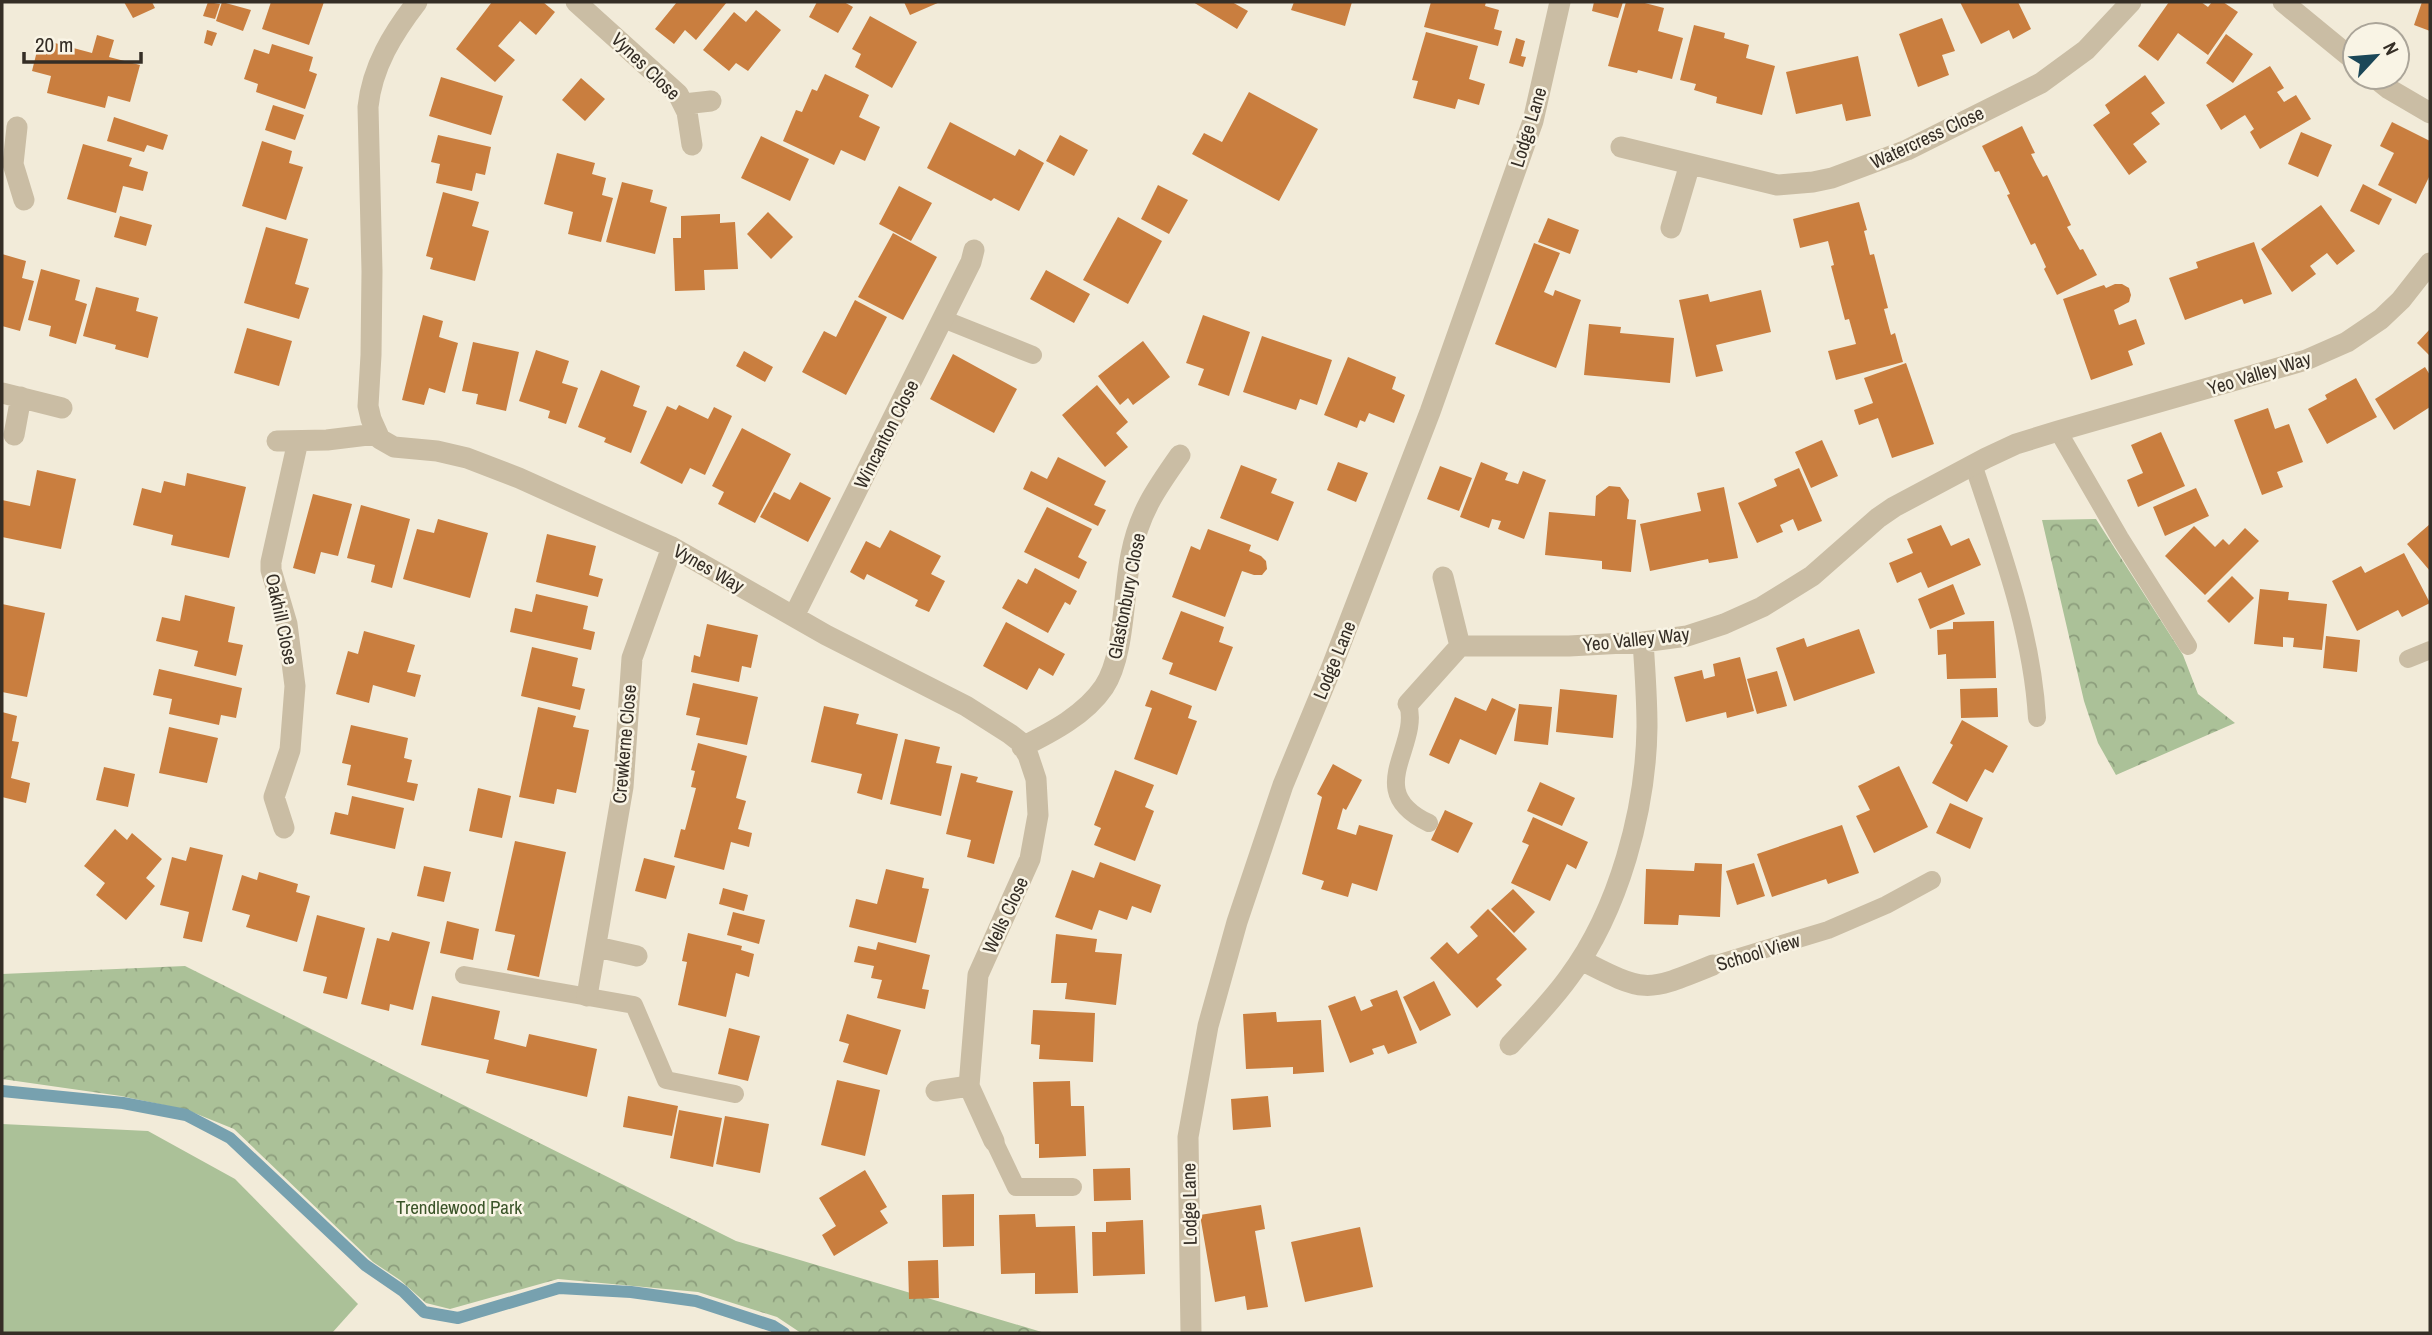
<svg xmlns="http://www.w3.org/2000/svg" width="2432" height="1335" viewBox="0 0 2432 1335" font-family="'Archivo Narrow',sans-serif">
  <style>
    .green { fill: #abc198 }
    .forest { fill: url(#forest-crowns) }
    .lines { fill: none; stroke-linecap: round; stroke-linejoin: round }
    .stream { stroke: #77a1af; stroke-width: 12 }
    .building { fill: #c97e3f }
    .lane { stroke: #cabda4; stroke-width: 18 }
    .street { stroke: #cabda4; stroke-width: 21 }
    .labels { text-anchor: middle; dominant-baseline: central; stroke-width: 5; stroke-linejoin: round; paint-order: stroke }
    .street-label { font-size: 19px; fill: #352e26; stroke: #f9f4e5 }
    .park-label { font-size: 19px; fill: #3b5429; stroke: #f9f4e5 }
  </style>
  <defs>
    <pattern id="forest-crowns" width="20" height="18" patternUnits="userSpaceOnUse" patternTransform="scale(1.75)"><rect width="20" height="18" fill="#abc198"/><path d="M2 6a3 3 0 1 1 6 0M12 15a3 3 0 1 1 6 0" fill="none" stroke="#8c9d7c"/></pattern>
  </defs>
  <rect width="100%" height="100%" fill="#f2ebd9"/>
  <path class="green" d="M2 1124 148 1131 235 1179 358 1304 332 1333H2Z"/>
  <path class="forest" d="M2096 519 2183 655 2198 694 2235 723 2116 775 2098 743 2084 701 2042 520Z
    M185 966 736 1241 1045 1333H801L777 1317 698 1292 558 1279 450 1309 426 1303 400 1280 373 1262 234 1129 187 1110 121 1096 2 1079V974Z"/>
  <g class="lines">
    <path class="stream" d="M2 1091 123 1103 186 1115 230 1138 365 1265 403 1291 424 1312 458 1318 559 1288 631 1292 696 1301 773 1326 784 1333"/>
  </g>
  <path class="building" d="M124 2H152L155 8 133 18Z
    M208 2 220 4 215 19 203 16Z
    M222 2 251 10 243 31 216 21Z
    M271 2H324L309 45 262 29Z
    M492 2H543L555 12 536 35 520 21 498 46 515 60 495 82 456 49Z
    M677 2H727L696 40 685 30 674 44 655 29Z
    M817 2H844L853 7 838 33 809 17Z
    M904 2H940L910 15Z
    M1193 2H1232L1248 11 1237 29Z
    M1294 2H1352L1345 26 1291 10Z
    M1431 2H1486L1485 6 1499 10 1494 29 1502 31 1498 46 1424 27Z
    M1594 2H1623L1618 18 1592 11Z
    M1626 2H1641L1664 8 1658 31 1683 38 1672 79 1638 70 1637 73 1608 66Z
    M1960 2H2018L2031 29 2013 39 2009 30 1981 44Z
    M2169 2H2201L2208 7 2212 2H2223L2238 12 2208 55 2178 33 2158 61 2138 46Z
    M2422 2H2430V31L2414 25Z
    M756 10 781 30 748 71 736 63 729 71 703 50 734 12 746 22Z
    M870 16 917 42 892 88 855 67 861 54 852 49Z
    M1942 18 1955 51 1942 55 1949 75 1918 87 1899 34Z
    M1694 25 1725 33 1724 38 1749 45 1746 58 1775 66 1762 115 1716 103 1717 97 1694 90 1696 84 1680 80Z
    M207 30 217 33 212 46 204 43Z
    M1426 32 1478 46 1469 79 1485 84 1479 105 1458 99 1455 109 1413 98 1418 81 1412 80Z
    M2226 34 2253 54 2233 83 2206 63Z
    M97 35 114 40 109 57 140 65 130 102 108 96 105 108 47 93 51 76 32 71 40 39 92 53Z
    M1516 38 1525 41 1521 56 1526 57 1523 67 1509 63Z
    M272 44 313 57 309 71 317 74 305 109 256 92 258 84 244 79 254 49 269 54Z
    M1858 56 1871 116 1846 121 1842 104 1796 114 1786 72Z
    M2270 66 2284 88 2277 92 2284 102 2296 95 2311 119 2260 149 2250 132 2254 129 2245 115 2221 130 2206 105Z
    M825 74 869 95 859 117 880 127 865 161 841 150 834 165 783 141 796 110 802 112 812 89 817 91Z
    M2145 75 2165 103 2151 113 2160 124 2133 144 2147 162 2129 175 2093 125 2110 113 2105 105Z
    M441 77 503 96 491 135 429 116Z
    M581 78 605 99 585 121 562 100Z
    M1249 92 1318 129 1279 201 1192 154 1204 133 1222 142Z
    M273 105 304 115 295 140 265 130Z
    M114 117 168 135 163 150 147 145 144 152 107 141Z
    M950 122 1015 156 1019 149 1044 163 1019 211 994 198 991 201 927 168Z
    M2392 122 2430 141V175L2416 204 2378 185 2394 153 2380 146Z
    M2022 126 2035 153 2031 154 2037 166 2043 177 2047 175 2071 225 2067 227 2080 250 2083 249 2097 275 2057 295 2044 269 2046 267 2035 243 2031 245 2007 195 2010 194 1999 171 1995 172 1982 146Z
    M2301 132 2332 145 2318 177 2288 164Z
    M438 135 491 147 485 175 476 173 472 191 436 183 440 164 431 162Z
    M1060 135 1088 150 1074 176 1046 161Z
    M761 136 809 159 790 201 741 178Z
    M262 141 292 151 289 163 303 167 286 220 242 206Z
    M83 144 132 158 129 166 148 172 143 191 123 186 116 213 67 199Z
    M557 153 595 163 592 174 606 178 602 195 613 198 601 242 568 234 573 212 544 204Z
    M622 182 653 190 650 202 667 207 655 254 606 242Z
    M2363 184 2392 199 2379 225 2350 211Z
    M1158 185 1188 200 1169 234 1141 219Z
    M899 186 932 203 911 241 879 224Z
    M443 192 479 202 472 226 489 231 475 281 430 269 433 258 426 256Z
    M1859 202 1867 230 1864 231 1870 255 1874 254 1888 308 1884 309 1891 335 1895 333 1903 362 1836 380 1828 351 1856 344 1849 319 1845 320 1831 266 1834 265 1828 241 1800 248 1793 219Z
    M2321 205 2355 251 2337 265 2327 253 2310 266 2316 274 2292 292 2261 249Z
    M768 212 793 237 771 259 747 234Z
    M720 214V223L735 222 738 269 704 270 705 290 675 291 673 238H681V216Z
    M120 216 152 225 146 246 114 237Z
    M1118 217 1162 241 1128 304 1083 280Z
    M1548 218 1579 230 1570 254 1538 242Z
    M266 227 308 239 295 284 309 288 299 319 244 303Z
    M893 233 937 257 903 320 858 297Z
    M2254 242 2272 294 2244 304 2242 299 2185 320 2169 278 2198 268 2196 262Z
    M1534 243 1560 253 1544 292 1553 296 1555 290 1581 300 1556 368 1495 344Z
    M2 254 26 261 22 278 34 281 20 331 2 326Z
    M41 269 80 280 75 300 87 304 76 344 49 336 51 326 28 320Z
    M1046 270 1090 294 1074 323 1030 299Z
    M2115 284H2122L2129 288 2131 295 2129 302 2114 310 2119 325 2136 319 2145 344 2128 351 2133 365 2091 380 2063 299 2104 285 2106 288Z
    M96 287 139 298 136 311 158 317 148 358 115 349 116 345 83 336Z
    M1761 290 1771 332 1716 345 1723 371 1696 377 1679 300 1708 294 1710 302Z
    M855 300 887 317 846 395 802 372 824 331 836 337Z
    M423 315 443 321 439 337 458 343 445 393 429 388 424 405 402 400Z
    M1203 315 1250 332 1229 396 1198 385 1204 369 1186 363Z
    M1589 324 1621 327 1620 333 1674 338 1670 383 1584 375Z
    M247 328 292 341 279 386 234 373Z
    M2430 329V356L2417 343Z
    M1262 336 1332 360 1317 405 1300 399 1296 410 1243 392Z
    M1143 341 1170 377 1133 405 1128 398 1120 405 1098 376Z
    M473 342 519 352 506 411 476 404 478 394 462 391Z
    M536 350 569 361 562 383 578 388 566 424 548 418 550 411 519 401Z
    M744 351 773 367 765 382 736 366Z
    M953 354 1017 389 994 433 930 399Z
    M1348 357 1396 377 1392 389 1405 395 1394 423 1369 413 1365 422 1360 420 1357 428 1324 415Z
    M1906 363 1934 444 1892 458 1878 418 1859 425 1854 410 1873 403 1864 378Z
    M2425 367 2430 375V407L2394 430 2375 399Z
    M601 370 640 386 633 406 647 411 631 453 604 442 606 438 578 427Z
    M2356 378 2377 417 2327 444 2308 409 2327 399 2325 395Z
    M1097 385 1128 422 1116 433 1128 447 1105 467 1062 415Z
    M679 405 708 419 714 407 732 416 705 475 690 468 682 484 640 463 667 406 676 410Z
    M2268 408 2275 429 2289 424 2303 462 2277 472 2283 487 2262 495 2234 420Z
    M742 428 791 454 755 523 718 504 724 492 712 486Z
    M2161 432 2185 486 2138 507 2127 480 2143 473 2131 445Z
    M1822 440 1838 476 1811 488 1795 452Z
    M1058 457 1106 481 1094 505 1106 510 1098 526 1023 489 1031 471 1047 479Z
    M1338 462 1368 473 1356 502 1327 490Z
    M1481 462 1508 473 1505 480 1518 484 1523 471 1546 480 1524 539 1498 529 1501 521 1492 519 1489 528 1460 517Z
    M1241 465 1277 479 1271 493 1294 502 1278 541 1220 518Z
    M1440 466 1472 478 1459 511 1427 499Z
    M1799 468 1822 521 1798 531 1793 519 1780 525 1783 532 1757 543 1738 503 1777 486 1774 479Z
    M37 470 76 479 61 549 2 537V500L30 506Z
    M187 473 246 487 229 558 171 545 173 535 133 525 142 488 161 493 164 481 185 486Z
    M800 482 831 498 808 542 760 517 774 492 790 500Z
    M1609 486 1620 487 1629 500 1627 519 1636 520 1631 572 1602 569V561L1545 555 1549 512 1595 516 1596 496Z
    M1724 487 1738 558 1709 563 1708 559 1650 571 1640 524 1701 511 1697 493Z
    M2196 488 2209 516 2165 536 2153 507Z
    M313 494 352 504 338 556 321 552 315 574 293 568Z
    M361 505 410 519 392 588 371 582 375 565 347 558Z
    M1047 507 1092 529 1078 557 1087 562 1079 579 1024 552Z
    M438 519 488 533 470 598 403 579 417 529 434 533Z
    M2430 524V571L2407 544Z
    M1941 525 1951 546 1969 538 1981 565 1928 588 1921 572 1897 583 1889 563 1913 553 1907 539Z
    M2194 526 2215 547 2223 539 2229 545 2245 528 2259 541 2205 595 2165 556Z
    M1208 529 1251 545 1249 551 1261 556 1266 561 1267 569 1262 575H1254L1242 571 1225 617 1172 597 1191 546 1200 550Z
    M890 530 941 556 931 574 945 581 929 612 915 606 918 600 867 574 864 580 850 572 866 541 880 548Z
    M547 534 596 546 589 575 603 579 598 597 536 582Z
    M2404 553 2430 603 2402 617 2398 610 2357 631 2332 581 2361 566 2365 573Z
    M1035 568 1077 591 1070 605 1065 602 1048 633 1002 608 1018 579 1027 584Z
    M2232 576 2254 598 2229 623 2207 601Z
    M1953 584 1965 614 1930 629 1918 599Z
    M2260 589 2289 592 2288 600 2327 604 2322 650 2293 647 2294 638 2283 637V647L2254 644Z
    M536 594 588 606 583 629 595 632 591 650 510 632 515 608 532 612Z
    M185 595 235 607 228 642 243 645 236 676 194 666 198 651 156 641 162 617 180 621Z
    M2 604 45 613 27 697 2 692Z
    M1181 611 1224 627 1219 642 1233 647 1216 691 1169 674 1173 663 1162 659Z
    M1994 621 1996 678 1947 679 1946 654 1938 655 1937 630 1953 629V622Z
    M1006 622 1065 654 1053 676 1039 668 1027 690 983 666Z
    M707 624 758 635 751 668 742 666 739 682 691 672 694 655 700 657Z
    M1859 629 1875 673 1794 701 1776 648 1804 638 1807 647Z
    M364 631 415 645 407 672 421 675 415 697 373 685 369 703 336 694 348 651 358 654Z
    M2326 636 2360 640 2357 672 2323 668Z
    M532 647 578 658 572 686 585 689 580 710 521 696Z
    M1740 657 1754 711 1727 718 1726 712 1686 722 1674 677 1702 670 1704 679 1715 676 1713 664Z
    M159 669 242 688 236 718 221 715 219 725 169 714 172 699 153 695Z
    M1777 671 1787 706 1757 714 1747 679Z
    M693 683 758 697 747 745 696 735 700 718 686 715Z
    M1997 688 1998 717 1961 718 1960 689Z
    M1560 689 1617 695 1613 738 1556 732Z
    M1151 690 1192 706 1188 718 1197 721 1177 775 1134 759 1152 708 1145 706Z
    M1455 697 1486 711 1492 698 1516 709 1496 755 1460 739 1449 764 1429 755Z
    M1519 704 1552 707 1548 745 1514 741Z
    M824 706 859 714 856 724 898 734 882 800 857 793 862 774 811 762Z
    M538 707 576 716 573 727 589 730 576 793 557 789 554 804 519 797Z
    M2 712 17 716 12 741 19 742 11 778 30 783 26 803 2 797Z
    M1962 720 2008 746 1993 773 1985 769 1967 802 1932 783 1953 745 1950 743Z
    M351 725 408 738 404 758 412 760 407 782 418 784 414 801 347 785 351 765 342 763Z
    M169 727 218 738 207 783 159 773Z
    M905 739 940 747 936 763 952 766 941 816 890 804Z
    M698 743 747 756 736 798 746 801 738 829 752 833 749 847 731 842 724 870 674 857 681 829 685 830 696 788 691 787 695 771 691 770Z
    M1333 764 1362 780 1346 810 1343 808 1337 829 1356 835 1359 825 1393 835 1377 891 1352 883 1348 897 1321 889 1324 881 1302 874 1322 797 1317 794Z
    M1899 766 1928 827 1874 853 1856 816 1870 810 1858 786Z
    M104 767 135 774 128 807 96 800Z
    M1115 770 1154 785 1145 807 1154 811 1135 861 1094 845 1101 828 1094 825Z
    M961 773 978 777 976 782 1013 791 994 864 967 857 971 840 946 834Z
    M1540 782 1575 798 1562 826 1527 811Z
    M478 788 511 796 502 838 469 831Z
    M352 796 404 808 395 849 330 834 335 812 348 815Z
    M1950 803 1983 818 1970 849 1936 833Z
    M1445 810 1473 823 1458 853 1431 840Z
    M1533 817 1588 842 1576 869 1567 864 1550 901 1511 883 1529 845 1522 842Z
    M1842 825 1859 873 1828 884 1826 879 1772 897 1757 854Z
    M115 829 127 840 132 833 162 859 146 878 155 886 126 920 96 895 105 883 84 866Z
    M515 841 566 852 539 977 507 970 515 935 495 931Z
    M190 847 223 855 202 942 183 938 189 912 160 905 172 857 186 861Z
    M644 858 675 866 666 899 635 891Z
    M1100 862 1161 885 1151 913 1132 906 1127 920 1099 910 1092 930 1055 917 1072 870 1094 878Z
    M1695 863 1722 864 1720 917 1679 915 1678 925 1644 924 1646 869 1694 871Z
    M1754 863 1765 896 1737 905 1726 871Z
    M424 866 451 872 444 902 417 896Z
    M886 869 924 878 922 888 929 889 916 943 849 927 856 899 877 904Z
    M259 872 298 884 296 892 310 896 297 942 246 927 250 915 232 910 242 875 257 880Z
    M723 888 748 895 744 911 719 904Z
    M1513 889 1535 912 1514 933 1491 909Z
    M1488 909 1527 949 1496 979 1502 985 1477 1008 1430 958 1447 942 1458 954 1478 936 1470 927Z
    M733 912 765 920 759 944 727 935Z
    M317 915 365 928 347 999 323 993 327 977 303 971Z
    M447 921 479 929 473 960 440 953Z
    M392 932 430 942 413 1010 390 1004 389 1011 361 1004 377 938 389 941Z
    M688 933 742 946 741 950 754 954 749 977 736 973 726 1017 678 1005 687 962 682 961Z
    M1056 934 1097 939 1095 952 1122 954 1116 1005 1065 999 1067 983H1051Z
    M878 942 930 955 922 989 929 990 925 1009 877 998 882 980 871 978 874 966 854 962 858 946 876 950Z
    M1434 981 1451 1015 1420 1031 1403 997Z
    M1397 990 1417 1043 1388 1054 1384 1045 1372 1049 1374 1054 1350 1063 1328 1006 1355 996 1361 1011 1373 1006 1370 1000Z
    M432 996 500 1011 494 1039 526 1047 529 1034 597 1049 587 1097 486 1073 489 1060 421 1045Z
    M1033 1010 1095 1013 1093 1062 1039 1059 1040 1045 1031 1044Z
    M1276 1012 1277 1022 1321 1020 1324 1072 1293 1074V1067L1246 1069 1243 1014Z
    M847 1014 901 1030 887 1075 843 1062 849 1044 839 1041Z
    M729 1028 760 1036 748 1081 718 1074Z
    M837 1080 880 1090 865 1156 821 1145Z
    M1070 1081 1071 1106H1084L1086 1156 1039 1158V1144H1035L1033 1082Z
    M628 1096 678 1106 672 1136 623 1127Z
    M1268 1096 1271 1127 1233 1130 1231 1099Z
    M679 1110 722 1118 713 1167 670 1158Z
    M725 1116 769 1124 760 1173 716 1164Z
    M1130 1168 1131 1200 1094 1201 1093 1169Z
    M865 1170 887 1207 880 1211 888 1223 834 1256 822 1235 836 1226 819 1198Z
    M974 1194V1246L943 1247 942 1195Z
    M1261 1205 1265 1229 1255 1231 1268 1307 1247 1310 1245 1296 1215 1302 1200 1215Z
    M1035 1214 1036 1227 1075 1226 1078 1293 1035 1294V1273L1001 1274 999 1215Z
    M1143 1220 1145 1274 1093 1276 1092 1232H1106V1222Z
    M1360 1227 1373 1287 1305 1302 1291 1242Z
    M938 1260 939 1298 909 1299 908 1261Z"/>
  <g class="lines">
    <path class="lane" d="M943 319 1033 355
      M2058 431 2120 538 2188 646
      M1973 464C2000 546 2032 631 2037 718
      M2408 659 2430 650
      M1408 704C1421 747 1361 791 1429 823
      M1713 965 1828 930 1886 905 1932 880
      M464 975 634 1005 666 1080 735 1094
      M994 1141 1016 1187H1073"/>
    <path class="street" d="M417 2C393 33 372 67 368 107L372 271 371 355 368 406 371 419 380 439 394 447 437 451 467 458 519 478 672 547 826 635 966 706 1010 734 1019 741 1028 755 1036 779 1038 815 1030 859 978 975 969 1086
      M576 2 678 94 687 112 692 145
      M2283 2 2355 61
      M2374 77 2389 89 2430 113
      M684 104 711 101
      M17 127 13 164 24 200
      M1621 147 1777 185 1813 182 1832 178 1907 150 2041 83 2086 50 2131 2
      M1671 228 1690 164
      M2 393 62 408
      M14 435 21 397
      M277 441 327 440 376 434
      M1443 577 1460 646
      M794 616 971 262 974 250
      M1408 704 1460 646H1569L1643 642 1687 636 1724 624 1762 607 1812 576 1878 518 1894 507 1986 458 2016 444 2058 431 2306 360 2347 342 2381 319 2401 300 2430 263
      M1022 747C1052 732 1085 715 1104 687 1125 655 1123 593 1131 555 1139 513 1156 489 1180 455
      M284 828 274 797 290 750 295 686 287 624 271 570V562L298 441
      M597 947 637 956
      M1581 960C1647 994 1646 992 1713 965
      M587 996 623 787 632 658 672 547
      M1510 1045C1530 1023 1552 1001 1569 977 1619 910 1646 809 1647 727 1647 698 1645 670 1643 642
      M936 1091 969 1086 994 1141
      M1191 1333 1188 1137 1208 1026 1237 922 1283 785 1331 669 1430 412 1533 121 1560 2"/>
  </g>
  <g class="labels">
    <g class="street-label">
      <text transform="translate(646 66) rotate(44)">Vynes Close</text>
      <text transform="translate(1528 127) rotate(-73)">Lodge Lane</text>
      <text transform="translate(1927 137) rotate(-25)">Watercress Close</text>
      <text transform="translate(2259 373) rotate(-17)">Yeo Valley Way</text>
      <text transform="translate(886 434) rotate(-63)">Wincanton Close</text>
      <text transform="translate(709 568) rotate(30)">Vynes Way</text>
      <text transform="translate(1126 596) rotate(-79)">Glastonbury Close</text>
      <text transform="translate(282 619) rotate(78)">Oakhill Close</text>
      <text transform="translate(1636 639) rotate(-6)">Yeo Valley Way</text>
      <text transform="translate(1334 660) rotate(-68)">Lodge Lane</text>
      <text transform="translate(624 744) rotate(-85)">Crewkerne Close</text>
      <text transform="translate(1005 915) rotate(-65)">Wells Close</text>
      <text transform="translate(1758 952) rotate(-17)">School View</text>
      <text transform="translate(1189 1204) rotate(-91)">Lodge Lane</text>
    </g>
    <g class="park-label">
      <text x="459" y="1207">Trendlewood Park</text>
    </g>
  </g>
  <rect width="2432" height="1335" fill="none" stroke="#352e26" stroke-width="7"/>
  <g transform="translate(2376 56) rotate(64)"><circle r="33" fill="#f9f4e5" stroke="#aba599" stroke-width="2"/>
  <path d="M0-5L12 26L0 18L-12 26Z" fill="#1b4758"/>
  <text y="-10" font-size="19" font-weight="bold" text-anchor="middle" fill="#352e26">N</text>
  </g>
  <path d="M24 52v10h117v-10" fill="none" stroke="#352e26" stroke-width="3.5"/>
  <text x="35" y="52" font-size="21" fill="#352e26" stroke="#f9f4e5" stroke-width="5" paint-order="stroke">20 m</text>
</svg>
